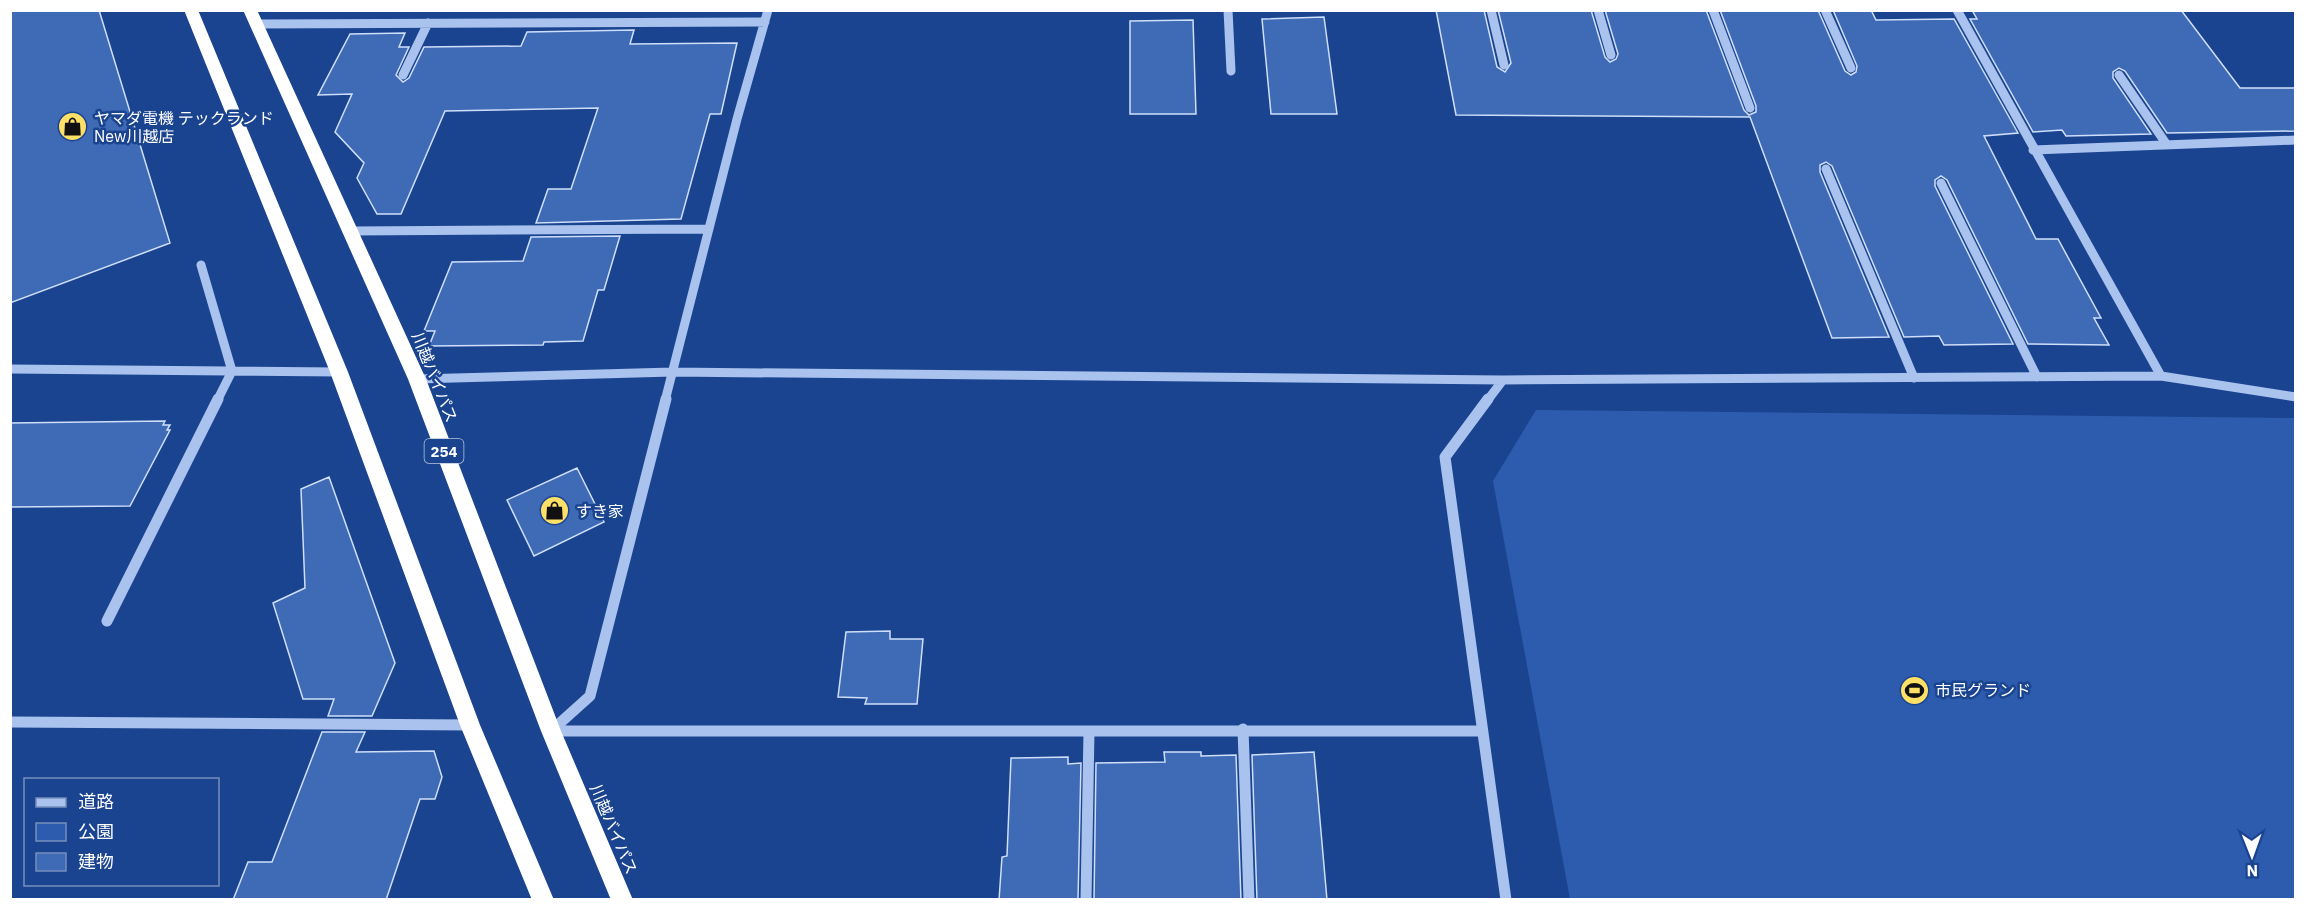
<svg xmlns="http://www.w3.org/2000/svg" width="2306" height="910" viewBox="0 0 2306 910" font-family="'IBM Plex Sans','Noto Sans JP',sans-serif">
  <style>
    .green { fill: #2d5cae }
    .building { fill: #3e6ab6; stroke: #cfdffa; stroke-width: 1.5 }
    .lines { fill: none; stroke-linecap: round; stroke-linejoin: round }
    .minor-far1 { stroke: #a9c2ee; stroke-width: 9 }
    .minor { stroke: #a9c2ee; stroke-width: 11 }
    .highway { fill: #fff; fill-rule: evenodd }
    .labels { text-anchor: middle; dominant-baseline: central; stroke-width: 5; stroke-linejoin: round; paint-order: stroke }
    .shield { fill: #1a4490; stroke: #bac7de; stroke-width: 1.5 }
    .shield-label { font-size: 15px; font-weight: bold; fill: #fff }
    .poi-label { font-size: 16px; fill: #fff; stroke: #1a4490; text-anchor: start }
    .street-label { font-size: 16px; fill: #fff; stroke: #1a4490 }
  </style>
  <rect width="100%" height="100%" fill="#1a4490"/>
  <path class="green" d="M1536 410 2295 418V899H1570L1493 481Z"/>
  <path class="building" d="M10 10H99L170 243 10 303Z
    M1436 10H1484L1497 67 1505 72 1511 63 1498 10H1591L1605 57 1610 62 1616 59 1618 54 1605 10H1706L1744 110 1749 115 1756 112V106L1720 10H1818L1845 71 1851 75 1856 72 1857 66 1833 10H1871L1876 20 1954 19 2018 133 1984 136 2036 239H2058L2101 318H2094L2109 345 2028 344 1947 180 1941 176 1935 180V186L2013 344 1944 345 1939 336 1904 337 1832 166 1826 162 1820 165V172L1889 337 1832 338 1750 117 1456 115Z
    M1972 10H2181L2240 88H2295V131L2167 133 2125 71 2119 68 2113 72V78L2151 134 2066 136 2062 130 2033 132 1970 19H1977Z
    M1324 17 1337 114H1271L1262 19Z
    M1193 20 1196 114H1130V21Z
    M634 30 630 44 737 43 721 114H710L681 219 536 223 548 189H571L598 108 445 111 401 214H377L357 178 364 163 335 132 352 94 318 95 350 34 405 33 399 47H409L396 75 403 82 409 78 424 47 521 46 527 32Z
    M620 236 604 290H598L583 341 544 342 543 345 429 346 435 331H424L452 262 523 261 531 237Z
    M165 421 163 425H170L167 430H170L130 506 10 507V423Z
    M577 468 604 522 534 556 507 500Z
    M329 477 395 663 372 716H328L334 699H303L273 603 305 588 301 489Z
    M890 631V639H923L917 704H865L867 698 838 697 846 632Z
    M322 732H365L356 752 434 751 442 777 435 799H420L386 900H233L248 862H272Z
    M1164 752H1201V756L1236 755 1241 900H1094L1096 763 1165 762Z
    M1314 752 1327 900H1257L1252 755Z
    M1068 757V764L1081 763 1078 900H999L1002 857 1007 856 1011 758Z"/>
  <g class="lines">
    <path class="minor-far1" d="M1228 10 1231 71
      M1491 10 1504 65
      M1598 10 1611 55
      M1713 10 1750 108
      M1825 10 1851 68
      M1957 10 2161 376
      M256 24 765 22
      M403 75 428 23
      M2119 75 2167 145
      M2033 150 2296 140
      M1826 169 1914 378
      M1941 183 2037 377
      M351 231 709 229
      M201 265 232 371 217 401
      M10 369 339 372
      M417 379 673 372 1503 380 2161 376 2296 397
      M665 401 737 119 768 10
      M1487 401 1503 380"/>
    <path class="minor" d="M1488 399 1445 457 1506 900
      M107 621 218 399
      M10 722 470 725
      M1243 729 1249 900
      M551 731H1482
      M551 731 590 696 666 399
      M1086 900 1089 731"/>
    <path class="highway" d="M184 10H198L348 372 480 725 554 900H532L460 725 330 372Z
      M243 10H257L426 379 561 731 633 900H611L541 731 408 379Z"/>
  </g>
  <defs>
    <symbol id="shop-disc" viewBox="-11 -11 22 22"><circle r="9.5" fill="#ffe066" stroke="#1a4490"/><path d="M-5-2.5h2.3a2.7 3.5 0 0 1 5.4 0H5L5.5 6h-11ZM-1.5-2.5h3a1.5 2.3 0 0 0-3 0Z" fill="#111"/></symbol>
    <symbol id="stadium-disc" viewBox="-11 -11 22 22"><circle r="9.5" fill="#ffe066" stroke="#1a4490"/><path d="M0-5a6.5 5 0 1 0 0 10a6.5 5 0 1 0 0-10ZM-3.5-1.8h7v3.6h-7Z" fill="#111"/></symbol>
  </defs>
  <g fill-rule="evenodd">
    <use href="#shop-disc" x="56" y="110" width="33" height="33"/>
    <use href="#shop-disc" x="538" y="494" width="33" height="33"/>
    <use href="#stadium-disc" x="1898" y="674" width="33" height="33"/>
  </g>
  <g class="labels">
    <rect class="shield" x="424.5" y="439" width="39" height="24" rx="4.5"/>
    <g class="shield-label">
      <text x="444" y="451">254</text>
    </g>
    <g class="poi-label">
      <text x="94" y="118">ヤマダ電機 テックランド<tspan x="94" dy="18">New川越店</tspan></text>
      <text x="576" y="511">すき家</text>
      <text x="1935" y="690">市民グランド</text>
    </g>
    <g class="street-label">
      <text transform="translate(435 377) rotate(68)">川越バイパス</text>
      <text transform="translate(614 829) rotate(67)">川越バイパス</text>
    </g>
  </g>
  <rect width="2306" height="910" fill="none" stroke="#ffffff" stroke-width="24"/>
  <rect x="24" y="778" width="195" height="108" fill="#1a4490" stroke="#768fbc" stroke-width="1.5"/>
  <rect x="36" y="798" width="30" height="9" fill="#a9c2ee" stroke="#768fbc" stroke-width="1.5"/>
  <text x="78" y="808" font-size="18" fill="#ffffff">道路</text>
  <rect x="36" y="823" width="30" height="18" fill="#2d5cae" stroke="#768fbc" stroke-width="1.5"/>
  <text x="78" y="838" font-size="18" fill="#ffffff">公園</text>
  <rect x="36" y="853" width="30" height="18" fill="#3e6ab6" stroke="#768fbc" stroke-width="1.5"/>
  <text x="78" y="868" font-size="18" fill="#ffffff">建物</text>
  <g transform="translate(2252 856) rotate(179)" stroke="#1a4490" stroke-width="4.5" paint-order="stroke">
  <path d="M0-4.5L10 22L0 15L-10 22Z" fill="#ffffff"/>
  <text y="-9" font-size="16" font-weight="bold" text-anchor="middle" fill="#ffffff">N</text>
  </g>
</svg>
